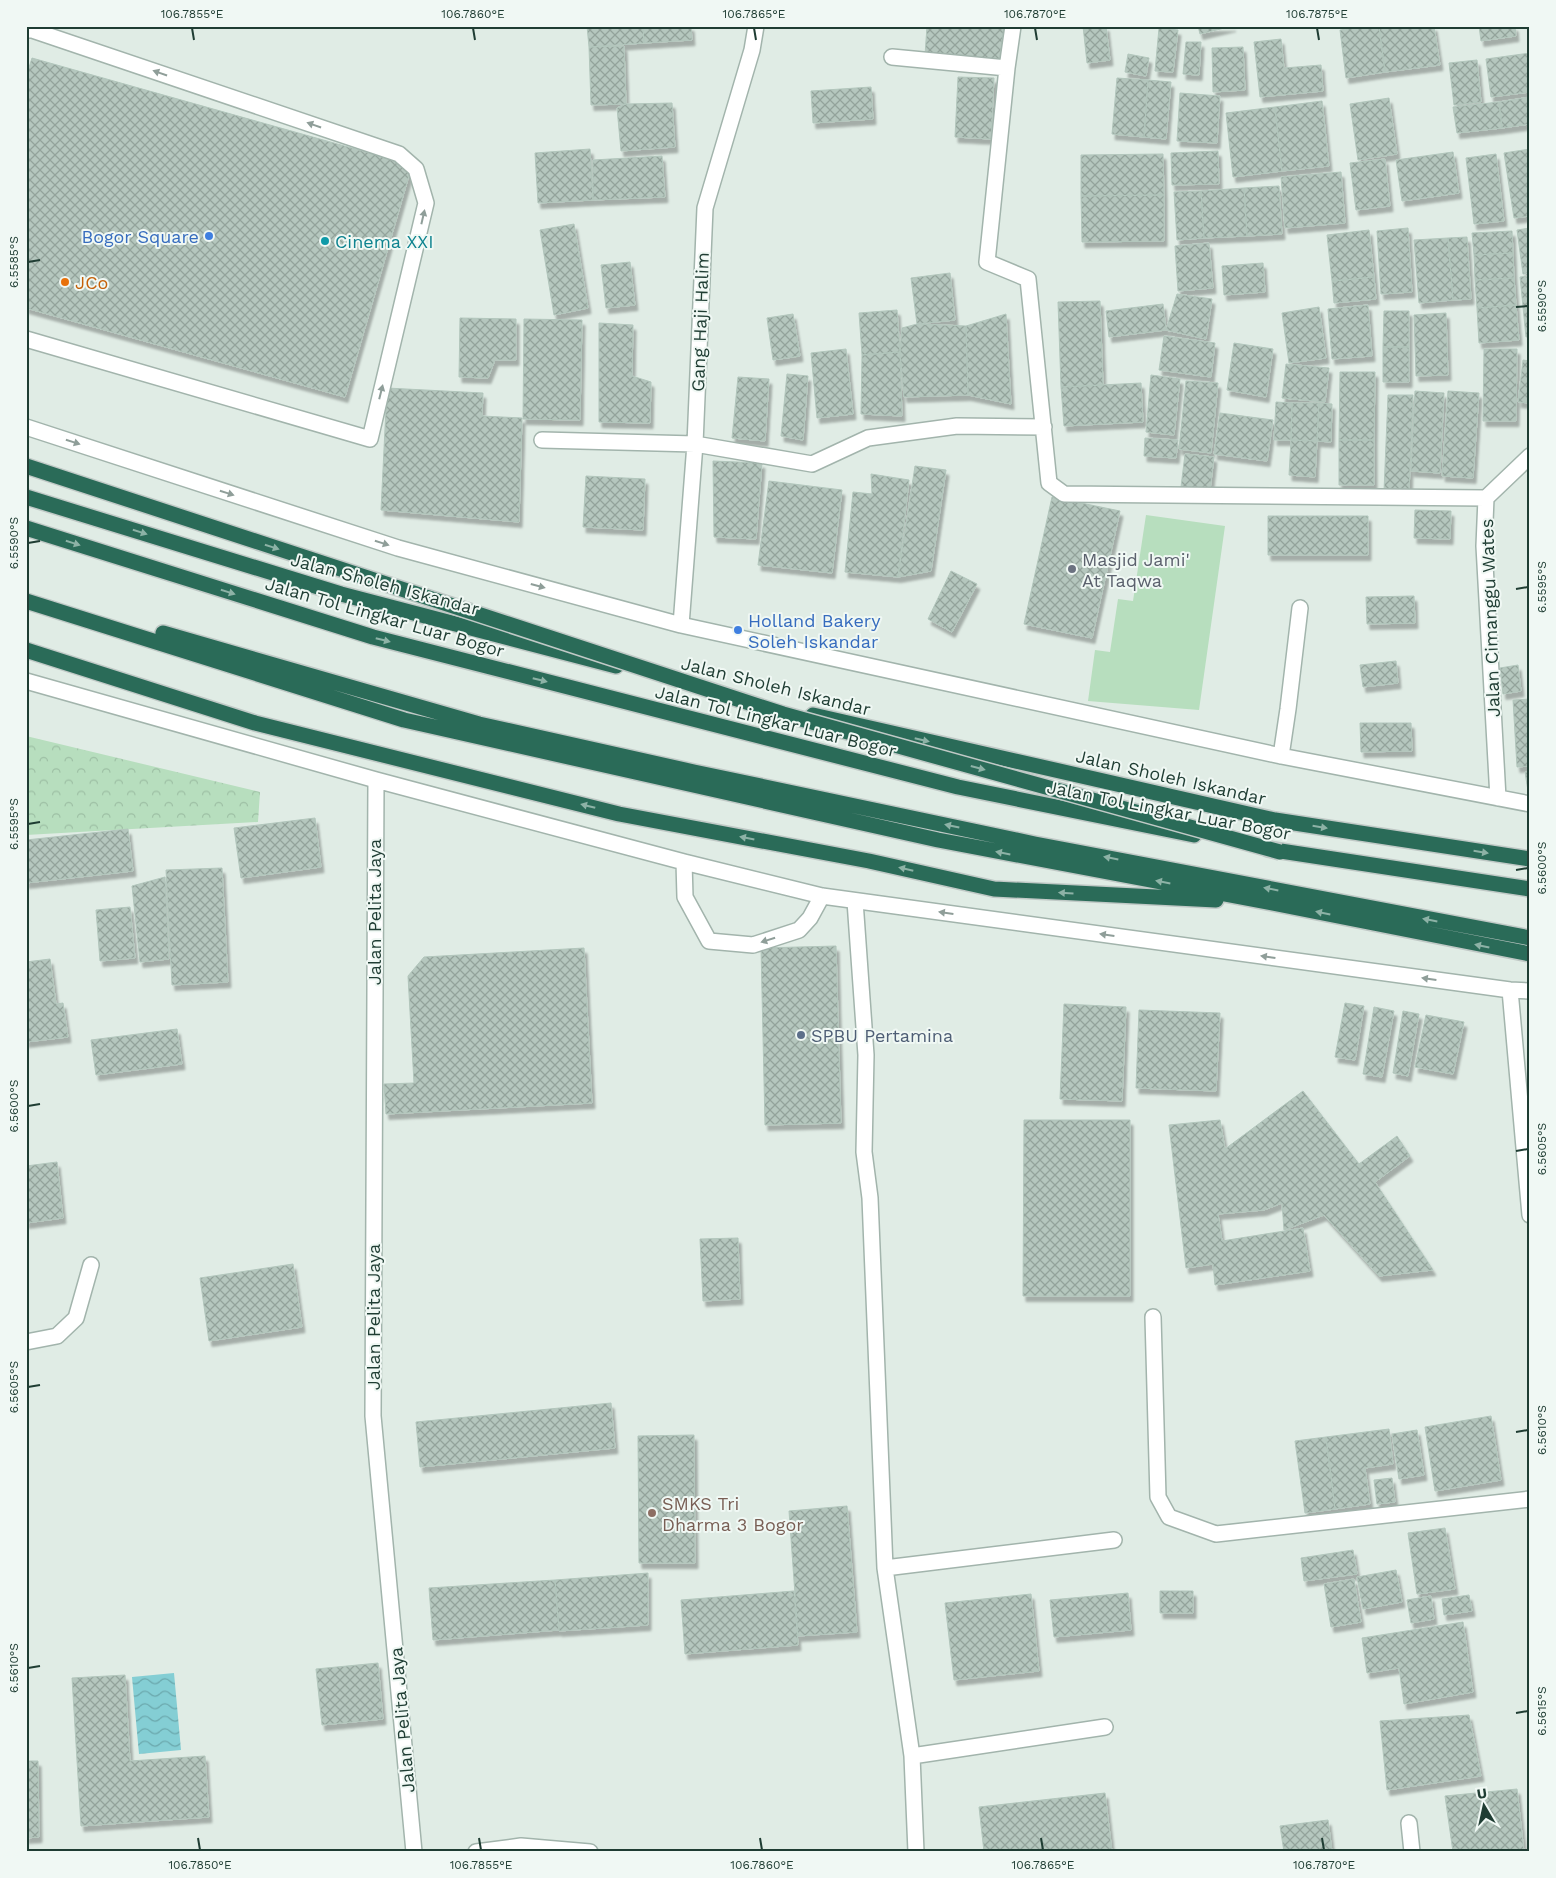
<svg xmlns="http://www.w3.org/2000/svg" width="1556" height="1878" viewBox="0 0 1556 1878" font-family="'Work Sans',sans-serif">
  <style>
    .green { fill: #b7debe }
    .forest { fill: url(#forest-crowns) }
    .water { fill: url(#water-waves) }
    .building { fill: url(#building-cross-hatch); stroke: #b2c6bc; filter: url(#shadow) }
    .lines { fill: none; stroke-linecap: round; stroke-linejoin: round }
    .minor-casing { stroke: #a2b4ac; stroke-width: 18 }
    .highway-casing { stroke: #c0c9c6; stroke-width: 18 }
    .minor { stroke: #fff; stroke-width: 15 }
    .highway { stroke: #2a6b58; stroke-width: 15 }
    .highway-bridge-casing { stroke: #c0c9c6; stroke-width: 18; stroke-linecap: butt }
    .highway-bridge { stroke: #2a6b58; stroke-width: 15 }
    .oneway { fill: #8f9e99 }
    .oneway2 { fill: #8db2a6 }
    .ticks { fill: none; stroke: #1f3d33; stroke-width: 2 }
    .shop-dot { fill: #3f7fe0; stroke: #f0f8f4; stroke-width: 2 }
    .culture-dot { fill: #0f9aa8; stroke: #f0f8f4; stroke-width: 2 }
    .food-dot { fill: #e8710a; stroke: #f0f8f4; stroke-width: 2 }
    .worship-dot { fill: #6b7280; stroke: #f0f8f4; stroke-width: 2 }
    .service-dot { fill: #5c6f8a; stroke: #f0f8f4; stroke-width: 2 }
    .education-dot { fill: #8d6e63; stroke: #f0f8f4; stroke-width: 2 }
    .labels { text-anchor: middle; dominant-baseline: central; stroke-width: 4; stroke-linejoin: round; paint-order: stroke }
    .shop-label { font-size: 18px; fill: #366cbe; stroke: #f0f8f4; text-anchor: end }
    .culture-label { font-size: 18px; fill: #0d838f; stroke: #f0f8f4; text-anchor: start }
    .food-label { font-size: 18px; fill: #c56008; stroke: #f0f8f4; text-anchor: start }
    .street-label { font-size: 18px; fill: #1f3d33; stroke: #f0f8f4 }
    .worship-label { font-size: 18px; fill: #5b616d; stroke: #f0f8f4; text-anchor: start }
    .service-label { font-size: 18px; fill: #4e5e75; stroke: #f0f8f4; text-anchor: start }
    .education-label { font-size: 18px; fill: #785e54; stroke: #f0f8f4; text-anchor: start }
    .neatline { fill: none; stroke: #1f3d33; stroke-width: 2 }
    .ticks-label { font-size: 12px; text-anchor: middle; fill: #1f3d33 }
  </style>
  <defs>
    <pattern id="forest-crowns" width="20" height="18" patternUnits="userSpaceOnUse" patternTransform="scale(1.25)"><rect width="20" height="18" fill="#b7debe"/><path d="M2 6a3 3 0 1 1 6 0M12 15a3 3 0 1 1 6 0" fill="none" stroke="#9dbfa4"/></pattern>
    <pattern id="water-waves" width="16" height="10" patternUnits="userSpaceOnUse" patternTransform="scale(1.25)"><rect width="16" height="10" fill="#84ced4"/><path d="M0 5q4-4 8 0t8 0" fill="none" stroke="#6ba8ad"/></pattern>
    <pattern id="building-cross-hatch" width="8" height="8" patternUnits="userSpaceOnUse" patternTransform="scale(1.25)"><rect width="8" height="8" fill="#b5c7be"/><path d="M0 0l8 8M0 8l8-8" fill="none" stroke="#93a39b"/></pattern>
    <filter id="shadow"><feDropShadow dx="3" dy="5.5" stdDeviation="1" flood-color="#0004"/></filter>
  </defs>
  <rect width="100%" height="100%" fill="#e0ece5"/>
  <path class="green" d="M1146 515 1225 526 1199 710 1088 701 1095 650 1110 652 1118 599 1133 601Z"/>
  <path class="forest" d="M26 736 260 792 258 822 26 835Z"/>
  <path class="water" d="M174 1673 181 1750 139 1754 132 1677Z"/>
  <path class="building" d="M587 26H643L644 43 589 47Z
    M643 26H691L692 40 644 43Z
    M927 26H1004L999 63 925 55Z
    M1083 26H1106L1110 60 1087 63Z
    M1198 26H1233L1200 34Z
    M1366 26H1379L1385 72 1346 78 1340 30Z
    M1379 26H1434L1440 65 1385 72Z
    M1479 26H1515L1516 36 1481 41Z
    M1159 28 1178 30 1173 72 1155 71Z
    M1281 39 1284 68 1321 65 1323 91 1260 97 1254 42Z
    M1186 42H1201L1199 75 1183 74Z
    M624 46 626 104 591 105 589 47Z
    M1243 47 1245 90 1213 92 1212 48Z
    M1530 53V92L1491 97 1486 59Z
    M1128 54 1149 58 1146 76 1125 72Z
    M32 58 412 165 345 397 26 308V77Z
    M1477 60 1481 102 1454 105 1449 63Z
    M958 77 994 78 991 139 955 137Z
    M1117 78 1148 80 1144 137 1112 134Z
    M1148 80 1171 82 1166 139 1144 137Z
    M871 87 873 119 813 123 811 91Z
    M1180 93 1220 96 1217 143 1177 141Z
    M1530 97V124L1502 128 1499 102Z
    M1389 98 1397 154 1358 160 1350 104Z
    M1322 101 1329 166 1282 171 1275 107Z
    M1499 102 1502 128 1457 133 1453 107Z
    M672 103 675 147 621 151 617 108 626 104Z
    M1275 107 1282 171 1233 177 1226 113Z
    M590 149 593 200 538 203 535 153Z
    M1530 149V216L1514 218 1504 153Z
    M1218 151 1219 184 1172 185 1171 153Z
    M1453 152 1459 193 1402 201 1396 160Z
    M1163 154 1164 195 1081 196V155Z
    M1496 154 1504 221 1474 224 1466 158Z
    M662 156 665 197 593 200V160Z
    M1385 159 1390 206 1356 210 1350 163Z
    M1341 172 1345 223 1285 228 1281 177Z
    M1279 186 1282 234 1247 236 1244 188Z
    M1244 188 1247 236 1204 238 1201 191Z
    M1201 191 1204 238 1177 240 1174 192Z
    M1164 195V241L1082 242 1081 196Z
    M574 224 588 308 554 315 540 230Z
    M1408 228 1412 292 1381 294 1377 231Z
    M1530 228V273L1523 274 1517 230Z
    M1369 230 1374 277 1332 281 1327 235Z
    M1512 231 1513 253 1474 255 1472 233Z
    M1467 237 1471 299 1453 300 1448 238Z
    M1448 238 1453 300 1419 303 1414 240Z
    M1209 243 1213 288 1178 291 1175 246Z
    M1513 253 1514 278 1475 280 1474 255Z
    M630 262 635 305 606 308 601 265Z
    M1263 263 1265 292 1224 295 1222 266Z
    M950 273 955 320 917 324 911 278Z
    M1530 276V337H1526L1520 277Z
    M1374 277 1376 299 1334 303 1332 281Z
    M1514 278 1516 305 1477 308 1475 280Z
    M1177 294 1212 299 1206 339 1166 330Z
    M1100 301 1103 385 1061 387 1058 302Z
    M1163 304 1166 330 1109 337 1106 311Z
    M1368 305 1372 356 1332 359 1328 309Z
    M1516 305 1519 340 1479 343 1477 308Z
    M1319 307 1326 358 1289 363 1282 313Z
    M897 310 900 352 862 355 859 313Z
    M1384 311H1409V347H1383Z
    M1446 313 1448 375 1416 376 1414 315Z
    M793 314 800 356 773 360 767 318Z
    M1006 314 1011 404 968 395 966 326Z
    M460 318 516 319V360H495L488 378 459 377Z
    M524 319 582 320 580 420 523 419Z
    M599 323 633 325 632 376 651 382 650 423 599 422Z
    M917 324 966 326 968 395 904 397 900 352 902 328Z
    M1164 336 1215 343 1211 377 1159 370Z
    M1234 343 1273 349 1266 397 1227 390Z
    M1383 347H1409V382H1383Z
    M846 349 853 414 817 418 811 353Z
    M1484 349H1517L1516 421H1483Z
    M900 352 902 416 861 414 862 355Z
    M1523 360 1530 361V403L1518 402Z
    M1286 364 1329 368 1325 402 1282 398Z
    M1340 372H1375L1374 440H1339Z
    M787 374 808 376 803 440 781 436Z
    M1151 375 1180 379 1174 435 1146 432Z
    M738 377 769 379 765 441 732 438Z
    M1186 381 1218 383 1211 453 1179 449Z
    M1141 383 1143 422 1064 426 1061 387Z
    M387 388 483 393 482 416 522 418 519 522 381 510Z
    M1415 391 1444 393 1440 473 1411 471Z
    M1448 391 1479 393 1473 478 1442 476Z
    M1388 395H1413L1409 492 1384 491Z
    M1276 402 1292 403 1291 440H1274Z
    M1292 403H1319L1317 441 1291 440Z
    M1319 403 1332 404 1331 442 1317 441Z
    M1220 413 1273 420 1267 461 1214 454Z
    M1145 438 1178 440 1176 458 1144 456Z
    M1291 440 1317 441 1315 477 1289 475Z
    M1339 440H1374V485H1339Z
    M1185 454 1214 457 1210 490 1181 487Z
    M713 461 762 463 756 539 714 537Z
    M915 466 946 470 931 571 898 577Z
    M871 474 909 480 898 577 845 572 853 492 872 494Z
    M586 476 645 479 643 530 583 527Z
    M769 481 842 490 832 573 758 565Z
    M1052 497 1120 511 1092 638 1024 624Z
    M1415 510 1451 511 1450 539 1414 538Z
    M1268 516H1368V555H1268Z
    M951 571 977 584 952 632 928 619Z
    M1414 596 1415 623 1367 624 1366 597Z
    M1396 661 1398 683 1363 687 1360 665Z
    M1518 665 1521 691 1503 694 1500 668Z
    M1530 699V766L1517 767 1513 700Z
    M1360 723H1411L1412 751 1361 752Z
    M1530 771V791H1528L1525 772Z
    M315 818 321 867 241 878 234 828Z
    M128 829 133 871 26 883V840Z
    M222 868 228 982 172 985 166 870Z
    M165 877 169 959 140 962 132 886Z
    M130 907 135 958 100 961 96 910Z
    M836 946 841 1123 765 1125 761 948Z
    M584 948 592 1103 386 1114 384 1084 414 1083 408 976 424 957Z
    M50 959 56 1004 63 1003 68 1037 26 1042V962Z
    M1345 1003 1364 1006 1355 1060 1335 1057Z
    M1064 1004 1126 1007 1122 1101 1060 1099Z
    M1374 1007 1394 1011 1382 1077 1363 1074Z
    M1139 1010 1220 1013 1216 1091 1136 1088Z
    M1403 1011 1419 1014 1408 1076 1393 1073Z
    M1426 1015 1464 1022 1453 1074 1415 1067Z
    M177 1029 182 1064 96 1075 91 1040Z
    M1303 1091 1359 1164 1397 1136 1410 1156 1375 1182 1433 1270 1379 1276 1324 1215 1284 1230 1282 1203 1264 1210 1218 1214 1222 1241 1303 1228 1310 1271 1215 1285 1213 1264 1186 1268 1169 1125 1220 1120 1225 1149Z
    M1024 1120H1130V1296H1023Z
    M57 1162 63 1218 26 1223V1166Z
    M738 1238 740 1299 703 1301 700 1239Z
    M293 1264 302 1327 209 1341 200 1278Z
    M611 1403 615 1448 420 1467 416 1422Z
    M1491 1416 1501 1480 1435 1491 1425 1427Z
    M1389 1429 1393 1464 1365 1468 1370 1504 1335 1509 1326 1437Z
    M1417 1430 1424 1475 1399 1479 1392 1434Z
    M694 1435 695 1563H639L638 1436Z
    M1326 1437 1335 1509 1305 1513 1295 1441Z
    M1392 1478 1395 1502 1377 1504 1374 1480Z
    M847 1506 857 1632 798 1636 789 1511Z
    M1445 1528 1455 1589 1417 1594 1408 1533Z
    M1353 1550 1357 1574 1304 1581 1301 1558Z
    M1396 1570 1402 1602 1363 1609 1357 1577Z
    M648 1573V1625L559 1631 555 1580Z
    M1354 1579 1361 1622 1331 1627 1324 1584Z
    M555 1580 559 1630 433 1640 429 1588Z
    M794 1591 798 1645 685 1654 681 1600Z
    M1160 1591H1193V1613H1160Z
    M1128 1593 1131 1630 1054 1637 1050 1600Z
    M1031 1594 1039 1671 954 1680 945 1603Z
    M1469 1595 1472 1611 1444 1615 1442 1599Z
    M1431 1596 1434 1619 1411 1623 1407 1600Z
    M1463 1622 1473 1692 1404 1704 1399 1668 1367 1673 1362 1638Z
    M378 1663 383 1719 322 1725 316 1669Z
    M125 1675 130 1761 205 1756 209 1817 81 1826 72 1678Z
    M1469 1715 1481 1776 1387 1790 1380 1721Z
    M26 1761H38L39 1837 26 1838Z
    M1517 1789 1524 1852H1453L1445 1796Z
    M1105 1793 1112 1852H984L979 1807Z
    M1328 1820 1332 1852H1284L1280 1826Z"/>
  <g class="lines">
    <defs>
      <path id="minor" d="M1013 26 1007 68 987 262 1028 279 1049 483 1064 494 1486 498
        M26 30H32L399 154 416 169 426 203 370 439 26 339
        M892 57 1007 68
        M26 427 398 548 681 625 1281 756 1530 804
        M542 440 695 444 812 464 868 438 957 426 1044 427
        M681 625 695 444 705 208 752 50 756 26
        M26 681 376 780 684 862 822 896 1510 990 1530 991
        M1281 756 1288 709 1300 608
        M376 780 373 1416 414 1852
        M1498 798 1484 546 1486 498 1530 456
        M684 862 685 897 709 941 753 945 799 930 810 918 822 896
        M855 901 866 1055 864 1152 870 1198 885 1568 912 1756 916 1852
        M1510 990 1530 1215
        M1153 1317 1158 1497 1169 1517 1216 1534 1530 1499
        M26 1342 57 1336 76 1318 91 1265
        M885 1568 1114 1540
        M912 1756 1105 1727
        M1409 1823 1412 1852
        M476 1852 521 1846 590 1852"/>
      <path id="highway" d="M26 497 341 594 616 666
        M26 528 373 637 958 787 1194 835
        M26 601 404 720 938 840 1272 903 1530 954
        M163 633 479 724 694 772 1035 844 1530 938
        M26 650 255 723 619 814 869 861 994 889 1216 900
        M813 715 1275 820 1530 859
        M1268 849 1530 889"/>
    </defs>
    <use href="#minor" class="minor-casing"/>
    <use href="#highway" class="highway-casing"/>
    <use href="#minor" class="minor"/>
    <use href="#highway" class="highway"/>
    <defs>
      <path id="highway-bridge" d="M26 466 783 714 1280 852"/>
    </defs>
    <use href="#highway-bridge" class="highway-bridge-casing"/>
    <use href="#highway-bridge" class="highway-bridge"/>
  </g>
  <defs><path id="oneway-solid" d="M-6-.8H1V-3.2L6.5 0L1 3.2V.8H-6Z" transform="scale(1.25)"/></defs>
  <g class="oneway">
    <use href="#oneway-solid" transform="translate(160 73) rotate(-161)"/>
    <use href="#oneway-solid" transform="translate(314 125) rotate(-161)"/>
    <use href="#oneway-solid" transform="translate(423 217) rotate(-77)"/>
    <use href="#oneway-solid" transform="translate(381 392) rotate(-76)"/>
    <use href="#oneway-solid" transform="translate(73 442) rotate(18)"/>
    <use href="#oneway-solid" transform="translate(227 493) rotate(18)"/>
    <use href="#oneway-solid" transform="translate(382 543) rotate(18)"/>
    <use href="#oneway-solid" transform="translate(538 586) rotate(15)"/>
    <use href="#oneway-solid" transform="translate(946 913) rotate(-172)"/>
    <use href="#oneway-solid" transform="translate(1107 935) rotate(-172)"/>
    <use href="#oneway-solid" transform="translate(768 940) rotate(162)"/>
    <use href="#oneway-solid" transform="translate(1268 957) rotate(-172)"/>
    <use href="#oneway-solid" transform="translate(1429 979) rotate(-172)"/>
  </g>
  <g class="oneway2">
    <use href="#oneway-solid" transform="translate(140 532) rotate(17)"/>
    <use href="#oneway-solid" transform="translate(73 543) rotate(17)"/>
    <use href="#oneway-solid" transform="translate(272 547) rotate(18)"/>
    <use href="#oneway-solid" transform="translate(228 592) rotate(17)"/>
    <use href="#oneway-solid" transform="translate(383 640) rotate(14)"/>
    <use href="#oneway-solid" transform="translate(540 680) rotate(14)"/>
    <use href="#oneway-solid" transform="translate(922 740) rotate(13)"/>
    <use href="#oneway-solid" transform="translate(978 768) rotate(15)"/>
    <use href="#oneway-solid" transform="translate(588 806) rotate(-166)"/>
    <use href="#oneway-solid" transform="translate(952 826) rotate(-168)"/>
    <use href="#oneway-solid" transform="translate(1320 827) rotate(9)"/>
    <use href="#oneway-solid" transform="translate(747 838) rotate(-169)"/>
    <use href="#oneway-solid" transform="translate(1481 852) rotate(9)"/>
    <use href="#oneway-solid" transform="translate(1003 853) rotate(-169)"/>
    <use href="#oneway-solid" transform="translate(1111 858) rotate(-169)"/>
    <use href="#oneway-solid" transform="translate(906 869) rotate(-167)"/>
    <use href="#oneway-solid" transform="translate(1163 882) rotate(-169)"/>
    <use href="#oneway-solid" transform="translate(1271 889) rotate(-169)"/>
    <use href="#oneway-solid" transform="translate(1066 893) rotate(-177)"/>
    <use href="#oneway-solid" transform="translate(1323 913) rotate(-168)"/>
    <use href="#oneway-solid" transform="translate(1430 920) rotate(-169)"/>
    <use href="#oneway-solid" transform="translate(1482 946) rotate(-168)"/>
  </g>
  <path class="ticks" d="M192 28 194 40M473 28 475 40M754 28 756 40M1035 28 1037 40M1317 28 1319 40M28 262 40 260M1516 307 1528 306M28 543 40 541M1516 589 1528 587M28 824 40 822M1516 870 1528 868M28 1106 40 1104M1516 1151 1528 1149M28 1387 40 1385M1516 1432 1528 1430M28 1668 40 1666M1516 1713 1528 1711M198 1838 200 1850M479 1838 481 1850M760 1838 762 1850M1041 1838 1043 1850M1322 1838 1324 1850"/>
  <g class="shop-dot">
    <circle cx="209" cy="236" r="5"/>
    <circle cx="738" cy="630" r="5"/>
  </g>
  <circle class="culture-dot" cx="325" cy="241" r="5"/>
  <circle class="food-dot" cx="65" cy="282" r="5"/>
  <circle class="worship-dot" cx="1072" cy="569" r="5"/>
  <circle class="service-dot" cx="801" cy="1035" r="5"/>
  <circle class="education-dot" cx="652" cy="1513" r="5"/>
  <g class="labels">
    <g class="shop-label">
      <text x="199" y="236">Bogor Square</text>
      <text x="748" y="620" text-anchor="start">Holland Bakery<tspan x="748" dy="21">Soleh Iskandar</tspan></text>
    </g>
    <g class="culture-label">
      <text x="335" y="241">Cinema XXI</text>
    </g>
    <g class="food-label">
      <text x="75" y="282">JCo</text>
    </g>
    <g class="street-label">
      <text transform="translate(700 322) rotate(-88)">Gang Haji Halim</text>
      <text transform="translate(385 584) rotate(15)">Jalan Sholeh Iskandar</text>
      <text transform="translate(385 617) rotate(16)">Jalan Tol Lingkar Luar Bogor</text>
      <text transform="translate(1490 618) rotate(-92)">Jalan Cimanggu Wates</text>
      <text transform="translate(776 686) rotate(14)">Jalan Sholeh Iskandar</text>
      <text transform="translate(776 721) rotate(14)">Jalan Tol Lingkar Luar Bogor</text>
      <text transform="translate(1171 777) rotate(13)">Jalan Sholeh Iskandar</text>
      <text transform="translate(1169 810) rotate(11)">Jalan Tol Lingkar Luar Bogor</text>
      <text transform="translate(374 912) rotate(-90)">Jalan Pelita Jaya</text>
      <text transform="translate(373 1317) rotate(-90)">Jalan Pelita Jaya</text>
      <text transform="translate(402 1720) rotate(-95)">Jalan Pelita Jaya</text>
    </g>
    <g class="worship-label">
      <text x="1082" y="559">Masjid Jami'<tspan x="1082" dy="21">At Taqwa</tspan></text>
    </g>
    <g class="service-label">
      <text x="811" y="1035">SPBU Pertamina</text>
    </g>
    <g class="education-label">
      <text x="662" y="1503">SMKS Tri<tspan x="662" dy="21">Dharma 3 Bogor</tspan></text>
    </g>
  </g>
  <rect width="1556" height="1878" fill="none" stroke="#f0f8f4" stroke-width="55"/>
  <g transform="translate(1484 1806) rotate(351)" stroke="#f0f8f4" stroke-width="4" paint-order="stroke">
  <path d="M0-4L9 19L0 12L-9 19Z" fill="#1f3d33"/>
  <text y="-8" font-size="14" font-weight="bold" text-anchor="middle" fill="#1f3d33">U</text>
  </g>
  <rect x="28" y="28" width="1500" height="1822" class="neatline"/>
  <g class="ticks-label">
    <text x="192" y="18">106.7855°E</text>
    <text x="473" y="18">106.7860°E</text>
    <text x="754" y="18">106.7865°E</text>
    <text x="1035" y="18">106.7870°E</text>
    <text x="1317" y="18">106.7875°E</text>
    <text transform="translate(14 262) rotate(-90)" y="4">6.5585°S</text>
    <text transform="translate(1542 306) rotate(-90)" y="4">6.5590°S</text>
    <text transform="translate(14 543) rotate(-90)" y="4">6.5590°S</text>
    <text transform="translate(1542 587) rotate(-90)" y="4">6.5595°S</text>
    <text transform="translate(14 824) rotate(-90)" y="4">6.5595°S</text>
    <text transform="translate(1542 868) rotate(-90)" y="4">6.5600°S</text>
    <text transform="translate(14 1106) rotate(-90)" y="4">6.5600°S</text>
    <text transform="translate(1542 1149) rotate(-90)" y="4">6.5605°S</text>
    <text transform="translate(14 1387) rotate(-90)" y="4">6.5605°S</text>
    <text transform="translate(1542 1430) rotate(-90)" y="4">6.5610°S</text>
    <text transform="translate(14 1668) rotate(-90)" y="4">6.5610°S</text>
    <text transform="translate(1542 1711) rotate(-90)" y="4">6.5615°S</text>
    <text x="200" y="1869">106.7850°E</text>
    <text x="481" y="1869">106.7855°E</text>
    <text x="762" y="1869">106.7860°E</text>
    <text x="1043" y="1869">106.7865°E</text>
    <text x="1324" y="1869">106.7870°E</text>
  </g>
</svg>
